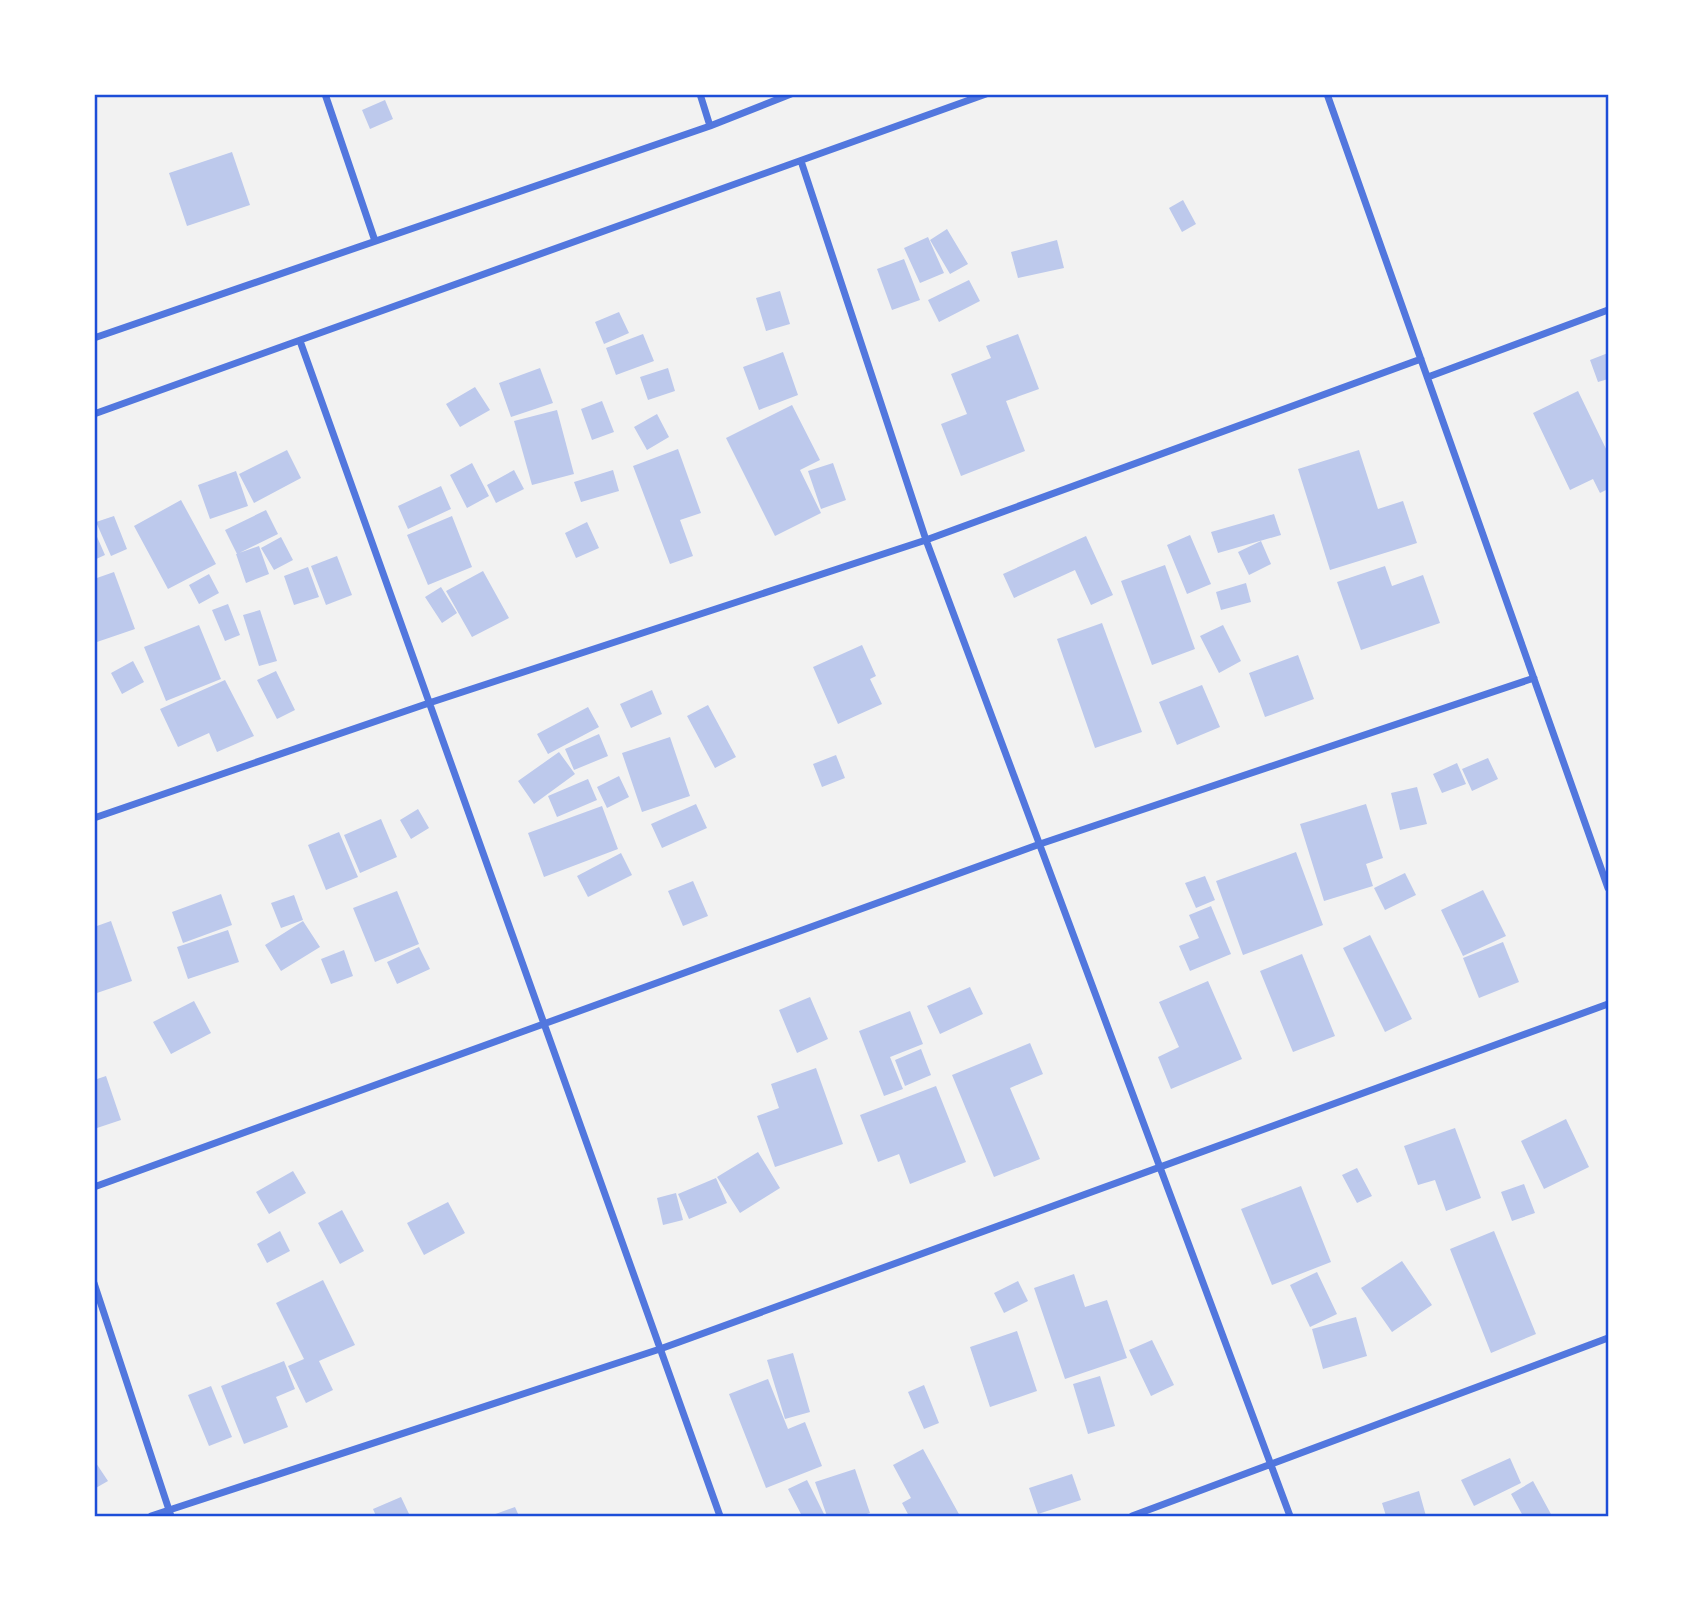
<svg xmlns="http://www.w3.org/2000/svg" width="1703" height="1611" viewBox="0 0 1703 1611" font-family="Barlow,sans-serif">
  <style>
    .building { fill: #bdc9ec }
    .lines { fill: none; stroke-linecap: round; stroke-linejoin: round }
    .minor { stroke: #5277de; stroke-width: 7 }
    .neatline { fill: none; stroke: #1d4ed8; stroke-width: 2.5 }
  </style>
  <rect width="100%" height="100%" fill="#f2f2f2"/>
  <path class="building" d="M385 100 393 119 370 129 362 110Z
    M232 152 250 205 187 226 169 173Z
    M1183 200 1196 224 1182 232 1169 208Z
    M947 229 968 264 950 274 930 240Z
    M928 237 944 273 920 283 904 248Z
    M1057 240 1064 268 1018 278 1011 252Z
    M904 259 920 300 892 310 877 269Z
    M969 280 980 301 939 322 928 300Z
    M780 291 790 324 766 331 756 298Z
    M619 312 629 333 604 344 595 322Z
    M643 334 654 361 616 375 606 348Z
    M1018 334 1039 389 1006 401 1025 451 961 476 941 424 967 414 951 374 991 358 986 346Z
    M783 352 798 395 759 410 743 367Z
    M1608 353V379L1598 382 1590 360Z
    M540 368 553 403 511 417 499 383Z
    M668 368 675 391 648 400 640 377Z
    M475 387 490 410 460 427 446 404Z
    M1578 391 1608 453V489L1600 493 1593 479 1570 490 1533 413Z
    M602 401 614 432 592 440 581 409Z
    M792 405 820 460 800 470 821 513 775 536 726 438Z
    M557 410 574 474 532 485 514 421Z
    M657 414 669 437 647 450 634 427Z
    M678 449 701 513 680 520 693 556 670 564 633 466Z
    M287 450 301 478 254 503 239 474Z
    M1359 450 1378 509 1403 501 1417 543 1330 570 1298 469Z
    M472 463 489 496 467 508 450 475Z
    M833 463 846 500 821 509 808 471Z
    M514 470 524 489 496 503 487 485Z
    M613 470 619 491 581 502 574 482Z
    M236 471 248 506 210 519 198 485Z
    M441 486 451 509 408 529 398 506Z
    M181 500 216 564 168 589 134 526Z
    M266 510 278 534 237 554 225 530Z
    M1274 514 1281 535 1218 553 1211 532Z
    M114 516 127 549 111 556 96 522Z
    M452 516 472 567 428 585 407 535Z
    M587 522 599 548 576 558 565 533Z
    M94 530 105 555 94 560Z
    M1190 535 1211 584 1187 594 1167 545Z
    M1086 536 1113 595 1091 605 1075 570 1014 598 1003 574Z
    M281 537 293 560 274 570 261 548Z
    M1261 541 1271 564 1249 575 1238 552Z
    M259 546 269 574 246 583 236 554Z
    M337 556 352 595 326 605 311 566Z
    M1165 565 1195 649 1152 665 1121 581Z
    M1385 566 1392 586 1423 575 1440 623 1361 650 1337 582Z
    M308 567 319 597 294 605 284 576Z
    M483 571 509 618 472 637 446 591Z
    M114 572 135 629 94 643V579Z
    M209 574 219 593 199 604 189 585Z
    M1246 583 1251 602 1221 610 1216 592Z
    M441 587 457 613 442 623 425 597Z
    M228 604 240 635 225 641 212 610Z
    M260 610 277 661 259 666 243 615Z
    M1102 623 1142 732 1095 748 1057 639Z
    M199 625 221 679 166 701 144 647Z
    M1223 625 1241 661 1219 673 1200 636Z
    M862 645 876 676 870 679 882 704 838 724 813 667Z
    M1298 655 1314 699 1265 717 1249 673Z
    M133 661 144 682 122 694 111 673Z
    M276 671 295 710 277 719 257 680Z
    M225 680 254 736 217 752 209 733 178 747 160 709Z
    M1202 685 1220 727 1177 745 1159 702Z
    M652 690 662 714 631 728 620 704Z
    M708 705 736 757 715 768 687 716Z
    M588 707 599 727 548 754 537 734Z
    M599 734 608 756 574 770 565 749Z
    M670 737 690 796 642 812 622 753Z
    M559 752 575 774 534 804 518 781Z
    M836 755 845 778 822 787 813 764Z
    M1488 758 1498 779 1472 791 1462 769Z
    M1457 763 1466 784 1442 793 1433 774Z
    M619 776 629 797 607 808 597 787Z
    M588 779 597 800 557 817 548 796Z
    M1417 787 1427 824 1400 830 1391 793Z
    M696 804 707 828 662 848 651 824Z
    M1366 804 1383 858 1366 864 1373 886 1324 901 1300 824Z
    M602 806 618 849 544 877 528 833Z
    M418 809 429 828 411 839 400 820Z
    M381 819 397 857 360 873 344 835Z
    M339 832 358 877 326 890 308 845Z
    M1296 852 1323 925 1243 955 1216 881Z
    M621 853 632 875 588 897 577 876Z
    M1405 873 1416 895 1385 910 1374 888Z
    M1205 876 1215 900 1196 908 1185 883Z
    M693 881 708 916 683 926 668 891Z
    M1483 890 1506 936 1463 956 1441 910Z
    M397 891 419 944 375 962 353 908Z
    M221 894 232 925 183 943 172 912Z
    M294 895 303 920 281 928 271 903Z
    M1211 906 1231 954 1190 971 1179 946 1199 938 1189 915Z
    M111 921 132 981 94 994V927Z
    M303 921 320 947 281 971 265 945Z
    M228 930 239 962 188 979 177 947Z
    M1370 935 1412 1019 1385 1032 1343 948Z
    M1503 942 1519 982 1479 998 1463 958Z
    M419 947 430 969 397 984 387 962Z
    M344 950 353 976 331 984 321 959Z
    M1302 954 1335 1036 1293 1052 1260 971Z
    M1208 981 1242 1059 1171 1089 1158 1057 1179 1047 1159 1002Z
    M970 987 983 1014 940 1034 927 1006Z
    M810 997 828 1039 797 1053 779 1010Z
    M194 1001 211 1033 171 1054 153 1022Z
    M910 1011 923 1044 890 1057 903 1089 884 1096 859 1031Z
    M1030 1043 1043 1074 1010 1088 1040 1159 994 1177 952 1075Z
    M921 1049 931 1075 905 1086 895 1060Z
    M816 1068 843 1144 775 1167 757 1116 779 1108 771 1084Z
    M106 1076 121 1120 94 1129V1080Z
    M936 1086 966 1162 910 1184 899 1154 878 1162 860 1115Z
    M1566 1119 1589 1167 1544 1189 1521 1141Z
    M1455 1128 1481 1198 1446 1211 1435 1180 1418 1185 1404 1146Z
    M758 1152 780 1188 740 1213 717 1177Z
    M1357 1168 1372 1196 1357 1203 1342 1175Z
    M293 1171 306 1193 269 1214 256 1192Z
    M716 1178 727 1203 689 1219 678 1194Z
    M1524 1184 1535 1213 1512 1221 1501 1192Z
    M1301 1186 1331 1262 1272 1285 1241 1209Z
    M676 1193 683 1220 663 1225 657 1198Z
    M448 1202 465 1233 424 1255 407 1223Z
    M342 1210 364 1251 340 1264 318 1223Z
    M280 1231 290 1251 267 1263 257 1244Z
    M1494 1231 1536 1334 1491 1353 1450 1249Z
    M1402 1261 1432 1305 1392 1332 1361 1288Z
    M1317 1272 1337 1314 1310 1327 1290 1285Z
    M1074 1274 1085 1307 1107 1300 1127 1358 1065 1379 1034 1288Z
    M323 1280 355 1345 319 1361 333 1390 306 1403 288 1366 304 1359 276 1303Z
    M1018 1281 1028 1301 1004 1313 994 1293Z
    M1356 1317 1367 1356 1323 1369 1312 1329Z
    M1017 1331 1037 1391 990 1407 970 1347Z
    M1152 1340 1174 1385 1151 1396 1129 1350Z
    M793 1353 810 1412 785 1419 767 1360Z
    M284 1361 295 1389 276 1397 288 1427 244 1444 221 1386Z
    M1100 1376 1115 1426 1088 1434 1073 1384Z
    M768 1379 788 1429 805 1422 822 1466 766 1488 729 1394Z
    M924 1385 939 1423 924 1429 908 1392Z
    M211 1386 232 1437 209 1446 188 1395Z
    M923 1449 960 1516H909L902 1503 911 1498 893 1465Z
    M1510 1458 1521 1483 1474 1506 1461 1480Z
    M94 1460 108 1481 94 1489Z
    M855 1469 870 1513 860 1516H827L815 1482Z
    M1072 1474 1081 1500 1038 1514 1029 1488Z
    M807 1480 825 1516H802L788 1489Z
    M1533 1481 1552 1516H1523L1511 1494Z
    M1419 1491 1426 1516H1386L1382 1503Z
    M401 1497 410 1516H376L373 1509Z
    M515 1507 519 1516H490Z"/>
  <g class="lines">
    <path class="minor" d="M325 94 375 241
      M700 94 710 126
      M1327 94 1608 888
      M801 161 926 540 1290 1516
      M94 338 710 126 791 94
      M300 341 720 1516
      M1428 377 1608 310
      M94 414 986 94
      M94 818 429 703 926 540 1421 359
      M94 1187 1040 844 1534 678
      M94 1283 171 1516
      M151 1516 660 1349 1608 1004
      M1132 1516 1608 1338"/>
  </g>
  <rect width="1703" height="1611" fill="none" stroke="#ffffff" stroke-width="192"/>
  <rect x="96" y="96" width="1511" height="1419" class="neatline"/>
</svg>
